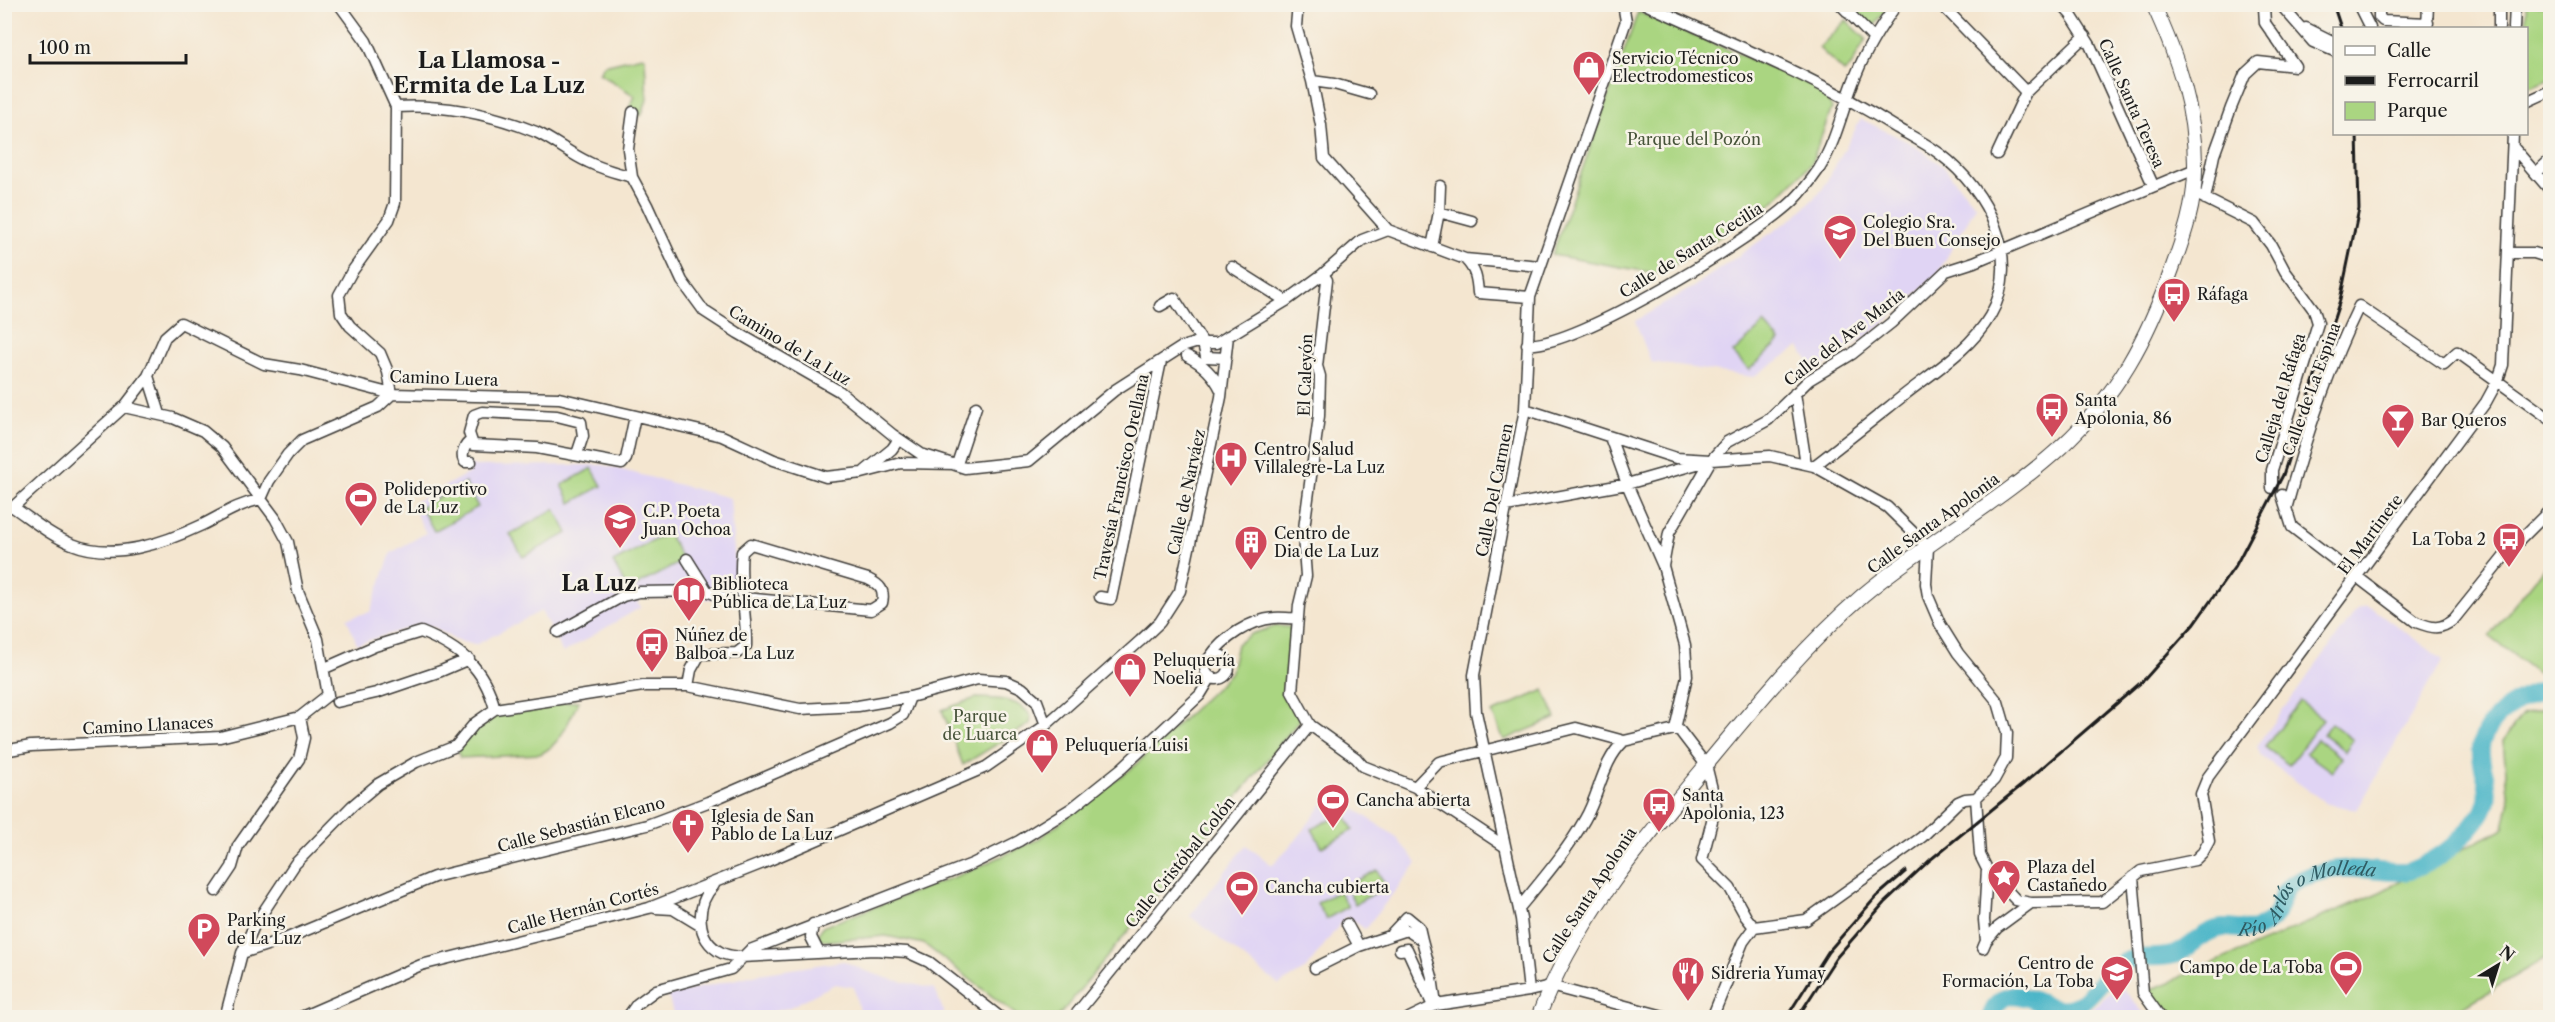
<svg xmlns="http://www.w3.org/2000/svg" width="2555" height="1022" viewBox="0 0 2555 1022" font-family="'Libre Caslon Text',serif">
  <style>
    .built { fill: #e0d4f4 }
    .green { fill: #aad581; stroke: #63784e; stroke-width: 1.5 }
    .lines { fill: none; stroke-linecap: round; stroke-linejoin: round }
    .river { stroke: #4bb6c8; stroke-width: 18 }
    .minor-casing { stroke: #3c3a37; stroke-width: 13 }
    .major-casing { stroke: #3c3a37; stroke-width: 16 }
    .minor { stroke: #fff; stroke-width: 10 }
    .major { stroke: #fff; stroke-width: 14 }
    .rail { stroke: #1c1c1c; stroke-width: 3 }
    .labels { text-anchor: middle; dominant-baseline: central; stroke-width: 5; stroke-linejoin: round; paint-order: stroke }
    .poi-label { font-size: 16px; fill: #1c1c1c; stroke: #f7f3e8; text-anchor: start }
    .street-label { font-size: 16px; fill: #1c1c1c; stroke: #f7f3e8 }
    .park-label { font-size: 16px; fill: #47543a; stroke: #f7f3e8 }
    .water-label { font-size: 18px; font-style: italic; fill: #2f5a61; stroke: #f7f3e8 }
    .district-label { font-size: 22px; font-weight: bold; fill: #1c1c1c; stroke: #f7f3e8 }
  </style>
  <rect width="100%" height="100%" fill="#f7f3e8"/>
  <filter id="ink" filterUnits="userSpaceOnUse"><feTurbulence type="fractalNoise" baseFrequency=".0167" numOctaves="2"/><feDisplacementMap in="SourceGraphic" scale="12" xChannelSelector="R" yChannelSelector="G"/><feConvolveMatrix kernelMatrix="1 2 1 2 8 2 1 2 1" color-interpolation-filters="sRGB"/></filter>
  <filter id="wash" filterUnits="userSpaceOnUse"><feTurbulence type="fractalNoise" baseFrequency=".008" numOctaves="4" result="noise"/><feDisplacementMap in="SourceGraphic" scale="24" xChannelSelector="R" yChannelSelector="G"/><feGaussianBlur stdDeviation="1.35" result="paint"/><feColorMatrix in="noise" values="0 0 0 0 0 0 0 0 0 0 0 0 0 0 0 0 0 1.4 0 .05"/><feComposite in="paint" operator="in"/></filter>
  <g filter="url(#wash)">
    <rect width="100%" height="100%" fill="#f4e6d0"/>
    <path class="built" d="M1861 119 1912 144 1943 166 1976 206 1938 273 1880 327 1816 371 1799 347 1753 377 1651 362 1635 321 1693 287 1796 216 1822 190Z
      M603 465 730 498 738 603 719 599 642 598 637 603 641 607 563 653 541 611 475 645 455 640 434 627 421 624 357 644 347 618 370 612 391 553 426 533 411 504 469 473 467 466Z
      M2366 606 2374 609 2443 660 2357 810 2326 803 2261 756 2257 746 2355 612 2359 608Z
      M1331 793 1395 836 1417 863 1365 929 1346 916 1306 969 1279 985 1190 916 1246 845 1272 865 1296 840Z
      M844 961 863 970 890 979 935 989 944 1013 935 1018 860 1017 854 987 835 984 788 1008 752 1017H674L668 995 758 974Z
      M2120 985 2147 1017H2080Z"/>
    <path class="green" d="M1866 5H1889L1870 31 1856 16Z
      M2526 5H2550V79L2531 87 2527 84Z
      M1638 12 1822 89 1832 108 1811 164 1770 205 1660 274 1552 255Z
      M1846 20 1866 39 1851 66 1844 72 1819 48Z
      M642 56 645 58 647 100 641 116 628 111 635 96 599 73 604 65Z
      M1764 324 1780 341 1749 370 1733 353Z
      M592 468 602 486 571 503 562 485Z
      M465 483 478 507 434 531 421 507Z
      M555 509 568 533 523 557 510 534Z
      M668 533 683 561 628 590 613 562Z
      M2550 561V671L2537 673 2489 636Z
      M1277 626 1291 627 1294 632 1286 680 1289 697 1300 715 1299 721 1058 1017H1019L924 944 886 936 827 941 820 939 818 935 822 927 972 870 1037 840 1131 769 1221 683 1231 672 1237 644 1251 634Z
      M1544 690 1556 718 1504 740 1492 713Z
      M976 698C995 698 1022 699 1031 717L1030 724 963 765 942 710Z
      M579 701C568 721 562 744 540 754L460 758 456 747 495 709Z
      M2300 701 2323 719 2289 765 2265 747Z
      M2550 706V955L2446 1017H2161L2143 993 2380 892 2504 828 2509 804 2503 741 2522 715Z
      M2331 723 2353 740 2345 751 2323 734Z
      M2317 739 2342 758 2332 772 2306 753Z
      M1344 812 1353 830 1322 847 1312 829Z
      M1377 870 1386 887 1355 904 1346 886Z
      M1339 891 1348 907 1326 919 1317 903Z"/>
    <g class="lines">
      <path class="river" id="s1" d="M1990 1018C2008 967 2044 1020 2075 1006 2093 997 2108 968 2127 961 2142 954 2165 961 2180 952 2195 944 2204 930 2223 928 2234 927 2248 933 2259 928 2286 915 2274 901 2290 886 2295 881 2308 877 2314 874 2348 863 2372 873 2404 872 2410 872 2416 868 2421 866 2446 855 2463 838 2479 817 2499 790 2478 771 2481 747 2485 717 2524 693 2550 689"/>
    </g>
  </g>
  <g filter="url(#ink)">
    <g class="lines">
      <defs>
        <path id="minor" d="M339 4 366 41 396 107C444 104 491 114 536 132 554 140 570 154 588 162 602 169 617 173 632 177
          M1298 4 1296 26 1312 81 1321 125 1324 158 1388 230 1465 259 1540 266
          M1645 4C1730 43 1818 78 1897 128 1911 136 1927 144 1940 154 1988 190 2023 259 1990 316 1970 350 1933 372 1903 396 1874 419 1844 443 1814 466
          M1840 4 1874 39
          M1941 4 2026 92 1997 154
          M2061 4 2071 15 2090 45 2153 185
          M2280 4 2313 42 2334 51
          M2358 4 2370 28
          M2379 4V17L2383 21 2428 23
          M1848 13 1857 4
          M2306 28 2334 42
          M2427 28 2428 4
          M2499 28V4
          M2514 28 2515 4
          M1312 81 1334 84 1369 94
          M2026 92 2085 36
          M2526 102 2550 91
          M633 112 628 149 632 177 647 205 682 281 704 311 738 333 839 391 893 435 921 454 965 468 1029 461 1115 390 1168 356 1182 347 1195 343H1217L1286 301 1323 274 1362 240 1388 230
          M2513 147 2550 190
          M2536 173 2550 160
          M2194 193 2254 223 2271 245 2285 271 2314 310 2318 323 2272 470V488
          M2205 199 2214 155 2231 108 2245 74 2258 62 2295 66 2265 23 2264 7 2267 4
          M1439 212 1472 221
          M1432 247 1439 212 1440 186
          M2508 253H2534L2550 258
          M1465 259C1476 270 1477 279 1478 293L1530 297
          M1232 267 1286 301
          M1323 274 1327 280 1317 366 1320 376 1319 416 1303 536 1306 576 1299 605 1292 692 1310 725 1356 758 1363 766 1415 787 1504 846
          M1160 306 1174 298 1203 343 1206 357 1226 358
          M1527 344C1573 350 1757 236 1793 201 1802 192 1812 179 1819 169 1837 140 1843 106 1856 75 1866 50 1881 26 1897 4
          M1187 356C1203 364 1214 375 1221 390
          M148 376 160 414
          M1795 393 1806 464
          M1525 409 1676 458 1711 460 1770 456 1814 466 1887 507 1928 547 1926 584 1928 596 1940 624 1958 653 1998 702 2007 733 2006 758 1994 780 1976 798
          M1610 437 1627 484 1663 566
          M471 441C464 445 460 456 465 462H471
          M577 454 583 436 581 422 557 416 482 412 474 415 469 433 473 445 537 448 622 464 626 459 635 416
          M957 464 976 407
          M865 471 892 449 899 439
          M2282 495 2292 527 2416 622C2432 628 2440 631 2454 619L2507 553 2550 510
          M261 499 269 481 288 454 302 440 378 407 392 394 388 372 380 353 350 326 341 313 339 295 351 273 389 220 395 203 396 107
          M1506 506 1627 484 1711 460 1727 442 1768 420 1809 380 1852 354 1891 323 1946 271 1974 262 2195 169
          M4 507H13C32 520 51 536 72 544 114 561 164 543 202 525 224 514 236 505 261 499
          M13 507 125 406 148 376 165 337 181 323 264 364 300 370 392 394 559 398 722 436 774 460 826 477 862 473 901 463 957 464
          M2286 509C2305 439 2327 371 2359 306L2444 364 2457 352 2550 419
          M687 559 707 591
          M1100 597 1111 599 1161 361
          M558 632 623 596 639 592 707 591 744 606
          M1205 667a12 12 0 1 1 24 0a12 12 0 1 1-24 0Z
          M1210 657C1223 638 1250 620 1274 618 1282 617 1290 619 1298 618
          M325 668 375 646 421 632C460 648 484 667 495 709
          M688 686 691 670 700 654 737 653 746 646C747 614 738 583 742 552L751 544 868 579C880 585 885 590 882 603L871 610 744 598
          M337 702 376 693 441 671 469 659
          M1675 729 1687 676 1685 645 1663 566 1669 533 1711 460
          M1675 729 1680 731 1706 765 1716 805 1702 860 1730 888 1746 917 1754 927
          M4 751 31 746 220 737 300 717 328 695 318 639 298 591 288 542 275 518 222 447 203 431 173 418 124 407
          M1415 787 1439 762 1576 728 1624 741 1675 729
          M1976 798 1980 855 1987 869 2016 900 2031 903 2102 902 2141 871 2195 860 2203 852 2209 841 2201 794 2208 777 2486 402 2498 380 2503 365 2513 134
          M2133 877 2143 993 2161 1018
          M714 885C695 905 695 940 722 953 728 956 735 956 741 957L874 950 907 952 929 962 1001 1018
          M216 891 232 867 238 846 299 759 304 738 300 717
          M655 908 673 909 701 926
          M1519 908C1542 880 1567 851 1585 819 1600 793 1602 762 1624 741
          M813 924 811 937 819 953
          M1347 924 1359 946
          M1392 933 1407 917 1419 927 1422 940
          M1986 941 1997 928 2031 903
          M1983 948 1986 941 1984 920 1987 869
          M1400 950 1407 949 1433 1006
          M242 953 285 939 434 877 647 825 708 802 890 723 903 715 910 697
          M1315 968 1359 946 1407 930 1422 940 1432 977 1436 1005
          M1529 991 1521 919 1476 712 1474 675 1525 409 1530 297 1626 21 1623 4
          M225 1018 242 953 254 926 295 864 352 806 378 784 416 762 456 746 475 723 495 709 643 686H688L800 709 858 706 910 697 978 679 1006 681 1022 688 1037 701 1046 725
          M299 1018 421 965 649 908 763 863 986 767 1046 725 1140 641 1160 622 1180 591 1221 397 1228 336
          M627 1018 637 1004 656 990 731 969 750 950 972 864 1019 841 1072 808 1122 768 1200 695 1211 677
          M1073 1018 1310 725
          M1409 1018 1436 1005 1529 991 1550 986 1671 1018
          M1712 1018 1743 942 1754 927 1806 920 1922 837 1958 802 1965 799 1976 798"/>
        <path id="major" d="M1538 1018C1574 921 1642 842 1707 764 1756 705 1805 645 1863 595 1926 542 2001 502 2062 446 2118 394 2147 339 2172 269 2184 236 2195 205 2195 170 2196 110 2178 58 2153 4"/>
      </defs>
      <use href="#minor" class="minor-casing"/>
      <use href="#major" class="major-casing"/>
      <use href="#minor" class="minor"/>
      <use href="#major" class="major"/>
      <path class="rail" d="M2333 4 2341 28
        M1786 1018 1828 952 1876 897 1906 871
        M1797 1018 1836 958 1884 903 1930 860 2022 785 2145 679 2194 624 2236 565 2283 475 2340 300 2359 209 2357 134"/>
    </g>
  </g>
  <defs>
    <symbol id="shop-pin" viewBox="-11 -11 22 30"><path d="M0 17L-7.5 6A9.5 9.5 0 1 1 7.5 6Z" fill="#d1495b" stroke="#f7f3e8"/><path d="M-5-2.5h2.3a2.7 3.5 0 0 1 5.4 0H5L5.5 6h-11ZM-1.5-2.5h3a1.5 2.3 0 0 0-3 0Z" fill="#fff"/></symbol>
    <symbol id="school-pin" viewBox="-11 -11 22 30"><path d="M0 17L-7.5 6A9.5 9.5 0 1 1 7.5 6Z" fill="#d1495b" stroke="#f7f3e8"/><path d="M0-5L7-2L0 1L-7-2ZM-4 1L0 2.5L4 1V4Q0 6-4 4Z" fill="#fff"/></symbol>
    <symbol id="bus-pin" viewBox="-11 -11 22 30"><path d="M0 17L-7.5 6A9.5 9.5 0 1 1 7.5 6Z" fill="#d1495b" stroke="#f7f3e8"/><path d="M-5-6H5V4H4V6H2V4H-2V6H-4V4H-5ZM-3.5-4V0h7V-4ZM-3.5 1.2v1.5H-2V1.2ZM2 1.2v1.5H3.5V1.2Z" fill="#fff"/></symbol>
    <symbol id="bar-pin" viewBox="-11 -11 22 30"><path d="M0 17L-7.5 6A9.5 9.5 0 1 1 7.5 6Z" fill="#d1495b" stroke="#f7f3e8"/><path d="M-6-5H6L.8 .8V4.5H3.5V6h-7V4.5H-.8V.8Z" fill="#fff"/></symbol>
    <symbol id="hospital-pin" viewBox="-11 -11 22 30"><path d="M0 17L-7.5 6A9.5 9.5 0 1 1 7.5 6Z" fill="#d1495b" stroke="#f7f3e8"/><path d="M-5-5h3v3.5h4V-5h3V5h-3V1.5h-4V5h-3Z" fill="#fff"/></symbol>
    <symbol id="stadium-pin" viewBox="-11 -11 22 30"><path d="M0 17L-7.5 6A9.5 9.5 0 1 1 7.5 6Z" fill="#d1495b" stroke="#f7f3e8"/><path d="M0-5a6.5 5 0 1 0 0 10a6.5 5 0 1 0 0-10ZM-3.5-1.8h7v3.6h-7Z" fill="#fff"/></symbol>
    <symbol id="building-pin" viewBox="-11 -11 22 30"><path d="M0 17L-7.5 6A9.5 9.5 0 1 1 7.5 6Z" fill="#d1495b" stroke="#f7f3e8"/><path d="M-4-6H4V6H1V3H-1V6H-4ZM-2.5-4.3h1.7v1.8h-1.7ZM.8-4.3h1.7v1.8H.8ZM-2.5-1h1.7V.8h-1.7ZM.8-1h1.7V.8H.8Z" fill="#fff"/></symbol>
    <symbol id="library-pin" viewBox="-11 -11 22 30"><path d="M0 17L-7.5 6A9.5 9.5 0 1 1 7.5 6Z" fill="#d1495b" stroke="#f7f3e8"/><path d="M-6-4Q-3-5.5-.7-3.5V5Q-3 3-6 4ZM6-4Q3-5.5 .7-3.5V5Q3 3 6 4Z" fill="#fff"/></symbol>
    <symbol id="church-pin" viewBox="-11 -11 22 30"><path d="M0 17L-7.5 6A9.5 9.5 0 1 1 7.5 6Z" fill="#d1495b" stroke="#f7f3e8"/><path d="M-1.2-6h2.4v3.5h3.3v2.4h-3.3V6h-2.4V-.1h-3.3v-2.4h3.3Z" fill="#fff"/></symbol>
    <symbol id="sight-pin" viewBox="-11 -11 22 30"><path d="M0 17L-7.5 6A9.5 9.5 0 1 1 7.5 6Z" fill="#d1495b" stroke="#f7f3e8"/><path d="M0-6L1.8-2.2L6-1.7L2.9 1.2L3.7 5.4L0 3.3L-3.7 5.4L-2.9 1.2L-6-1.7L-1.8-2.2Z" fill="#fff"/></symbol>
    <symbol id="parking-pin" viewBox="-11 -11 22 30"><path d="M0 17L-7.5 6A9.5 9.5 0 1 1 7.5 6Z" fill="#d1495b" stroke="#f7f3e8"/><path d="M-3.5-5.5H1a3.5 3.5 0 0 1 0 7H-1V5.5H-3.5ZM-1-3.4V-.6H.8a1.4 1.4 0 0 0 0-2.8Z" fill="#fff"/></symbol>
    <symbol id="restaurant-pin" viewBox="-11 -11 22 30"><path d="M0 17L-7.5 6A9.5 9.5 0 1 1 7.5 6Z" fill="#d1495b" stroke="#f7f3e8"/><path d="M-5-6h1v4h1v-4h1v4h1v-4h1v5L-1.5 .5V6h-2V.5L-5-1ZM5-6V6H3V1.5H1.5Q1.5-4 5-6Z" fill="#fff"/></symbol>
  </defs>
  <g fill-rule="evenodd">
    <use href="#shop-pin" x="1570" y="48" width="38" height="52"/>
    <use href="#school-pin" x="1821" y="212" width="38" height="52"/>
    <use href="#bus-pin" x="2155" y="275" width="38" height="52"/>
    <use href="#bus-pin" x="2033" y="390" width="38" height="52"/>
    <use href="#bar-pin" x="2379" y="401" width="38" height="52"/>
    <use href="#hospital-pin" x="1212" y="439" width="38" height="52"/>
    <use href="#stadium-pin" x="342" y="479" width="38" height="52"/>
    <use href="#school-pin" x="601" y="501" width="38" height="52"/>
    <use href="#bus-pin" x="2490" y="520" width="38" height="52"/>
    <use href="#building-pin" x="1232" y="523" width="38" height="52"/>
    <use href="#library-pin" x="670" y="574" width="38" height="52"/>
    <use href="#bus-pin" x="633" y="625" width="38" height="52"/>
    <use href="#shop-pin" x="1111" y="650" width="38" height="52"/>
    <use href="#shop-pin" x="1023" y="726" width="38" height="52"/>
    <use href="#stadium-pin" x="1314" y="781" width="38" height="52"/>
    <use href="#bus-pin" x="1640" y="785" width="38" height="52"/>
    <use href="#church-pin" x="669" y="806" width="38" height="52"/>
    <use href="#sight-pin" x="1985" y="857" width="38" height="52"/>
    <use href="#stadium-pin" x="1223" y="868" width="38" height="52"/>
    <use href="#parking-pin" x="185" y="910" width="38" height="52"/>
    <use href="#stadium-pin" x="2327" y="948" width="38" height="52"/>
    <use href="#school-pin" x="2098" y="953" width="38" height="52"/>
    <use href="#restaurant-pin" x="1669" y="954" width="38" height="52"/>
  </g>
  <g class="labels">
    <g class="poi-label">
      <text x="1612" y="58">Servicio Técnico<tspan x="1612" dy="18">Electrodomesticos</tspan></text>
      <text x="1863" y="222">Colegio Sra.<tspan x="1863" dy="18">Del Buen Consejo</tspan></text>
      <text x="2197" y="294">Ráfaga</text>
      <text x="2075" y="400">Santa<tspan x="2075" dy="18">Apolonia, 86</tspan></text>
      <text x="2421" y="420">Bar Queros</text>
      <text x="1254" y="449">Centro Salud<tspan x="1254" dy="18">Villalegre-La Luz</tspan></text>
      <text x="384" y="489">Polideportivo<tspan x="384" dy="18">de La Luz</tspan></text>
      <text x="643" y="511">C.P. Poeta<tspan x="643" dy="18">Juan Ochoa</tspan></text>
      <text x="1274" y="533">Centro de<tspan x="1274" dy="18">Dia de La Luz</tspan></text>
      <text x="2486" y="539" text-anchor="end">La Toba 2</text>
      <text x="712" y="584">Biblioteca<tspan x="712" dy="18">Pública de La Luz</tspan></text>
      <text x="675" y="635">Núñez de<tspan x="675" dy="18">Balboa - La Luz</tspan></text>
      <text x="1153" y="660">Peluquería<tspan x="1153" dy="18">Noelia</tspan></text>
      <text x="1065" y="745">Peluquería Luisi</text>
      <text x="1682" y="795">Santa<tspan x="1682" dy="18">Apolonia, 123</tspan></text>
      <text x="1356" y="800">Cancha abierta</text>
      <text x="711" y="816">Iglesia de San<tspan x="711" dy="18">Pablo de La Luz</tspan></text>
      <text x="2027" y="867">Plaza del<tspan x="2027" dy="18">Castañedo</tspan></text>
      <text x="1265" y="887">Cancha cubierta</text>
      <text x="227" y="920">Parking<tspan x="227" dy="18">de La Luz</tspan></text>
      <text x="2094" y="963" text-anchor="end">Centro de<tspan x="2094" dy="18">Formación, La Toba</tspan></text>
      <text x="2323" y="967" text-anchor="end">Campo de La Toba</text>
      <text x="1711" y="973">Sidreria Yumay</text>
    </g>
    <g class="street-label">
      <text transform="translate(2132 103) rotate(66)">Calle Santa Teresa</text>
      <text transform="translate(1691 250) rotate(-32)">Calle de Santa Cecilia</text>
      <text transform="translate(1844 337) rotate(-38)">Calle del Ave María</text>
      <text transform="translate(790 345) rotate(31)">Camino de La Luz</text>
      <text transform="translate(1305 375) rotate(-88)">El Caleyón</text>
      <text transform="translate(444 378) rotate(2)">Camino Luera</text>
      <text transform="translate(2311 389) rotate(-70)">Calle de La Espina</text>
      <text transform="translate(2280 398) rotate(-73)">Calleja del Ráfaga</text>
      <text transform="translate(1121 477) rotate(-78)">Travesía Francisco Orellana</text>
      <text transform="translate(1494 490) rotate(-79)">Calle Del Carmen</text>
      <text transform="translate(1186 492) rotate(-78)">Calle de Narváez</text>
      <text transform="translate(1933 523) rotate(-36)">Calle Santa Apolonia</text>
      <text transform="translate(2370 534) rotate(-53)">El Martinete</text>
      <text transform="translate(148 725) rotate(-3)">Camino Llanaces</text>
      <text transform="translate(581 824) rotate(-15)">Calle Sebastián Elcano</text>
      <text transform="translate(1180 862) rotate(-51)">Calle Cristóbal Colón</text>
      <text transform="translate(1589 895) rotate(-57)">Calle Santa Apolonia</text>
      <text transform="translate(583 908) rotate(-15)">Calle Hernán Cortés</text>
    </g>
    <g class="park-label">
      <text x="1694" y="139">Parque del Pozón</text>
      <text x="980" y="716">Parque<tspan x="980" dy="18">de Luarca</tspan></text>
    </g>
    <g class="water-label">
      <text stroke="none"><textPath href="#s1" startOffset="370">Río Arlós o Molleda</textPath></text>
    </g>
    <g class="district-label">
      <text x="489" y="60">La Llamosa -<tspan x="489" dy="25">Ermita de La Luz</tspan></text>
      <text x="599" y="583">La Luz</text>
    </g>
  </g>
  <rect width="2555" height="1022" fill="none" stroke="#f7f3e8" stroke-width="24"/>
  <rect x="2333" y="27" width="195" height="108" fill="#f7f3e8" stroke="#9f9d96" stroke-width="1.5"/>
  <rect x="2345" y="46" width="30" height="9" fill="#ffffff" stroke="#9f9d96" stroke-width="1.5"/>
  <text x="2387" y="57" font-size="18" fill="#1c1c1c">Calle</text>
  <rect x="2345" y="76" width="30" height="9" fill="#1c1c1c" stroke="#9f9d96" stroke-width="1.5"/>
  <text x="2387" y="87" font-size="18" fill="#1c1c1c">Ferrocarril</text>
  <rect x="2345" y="102" width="30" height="18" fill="#aad581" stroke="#9f9d96" stroke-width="1.5"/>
  <text x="2387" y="117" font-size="18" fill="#1c1c1c">Parque</text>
  <g transform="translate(2498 965) rotate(38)" stroke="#f7f3e8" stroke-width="4.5" paint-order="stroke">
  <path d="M0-4.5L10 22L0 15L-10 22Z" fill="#1c1c1c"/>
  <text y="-9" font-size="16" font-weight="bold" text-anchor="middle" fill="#1c1c1c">N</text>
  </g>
  <path d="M30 54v9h156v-9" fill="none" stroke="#1c1c1c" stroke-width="3"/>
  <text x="39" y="54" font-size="18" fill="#1c1c1c" stroke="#f7f3e8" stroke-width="4.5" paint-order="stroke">100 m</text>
</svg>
